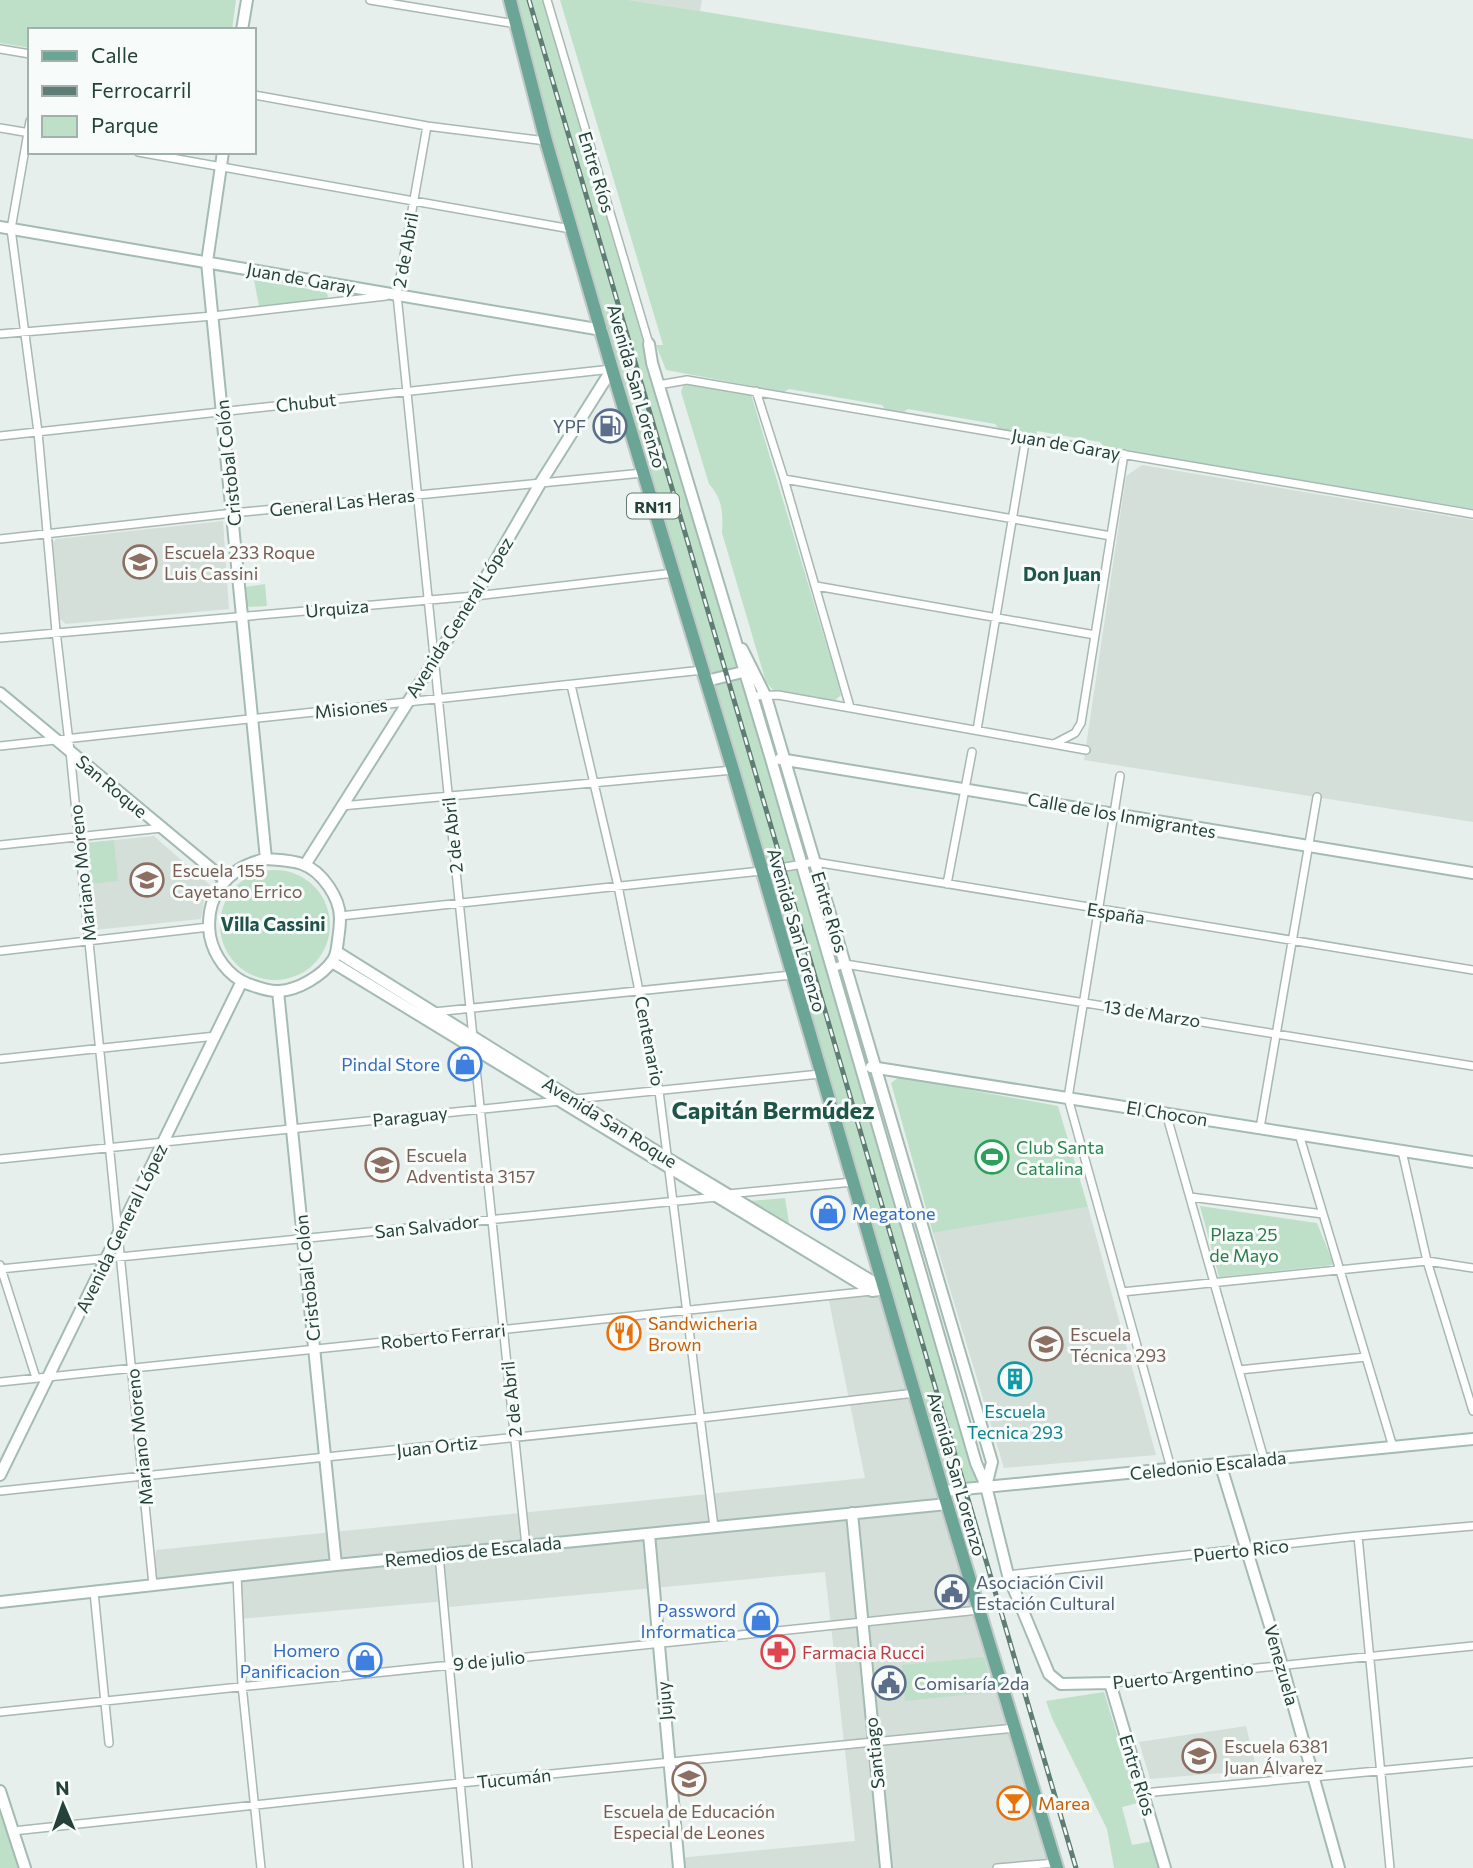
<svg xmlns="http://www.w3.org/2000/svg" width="1473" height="1868" viewBox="0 0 1473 1868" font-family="Commissioner,sans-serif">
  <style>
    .built { fill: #d4dfda }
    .green { fill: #bfe0c8 }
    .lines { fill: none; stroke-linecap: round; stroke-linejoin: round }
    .street-casing { stroke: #a8b8b2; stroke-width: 10 }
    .secondary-casing { stroke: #a4bbb3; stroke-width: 14 }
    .primary-casing { stroke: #c2cac8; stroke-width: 16 }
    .street { stroke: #fff; stroke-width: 7 }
    .secondary { stroke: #fff; stroke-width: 10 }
    .primary { stroke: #6aa596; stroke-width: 12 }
    .rail-casing { stroke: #5f7d75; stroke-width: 5 }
    .rail { stroke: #f7fbf9; stroke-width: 2.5; stroke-dasharray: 8; stroke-linecap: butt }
    .labels { text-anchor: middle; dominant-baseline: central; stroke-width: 6; stroke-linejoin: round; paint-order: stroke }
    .shield { fill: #f7fbf9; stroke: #637a73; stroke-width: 2 }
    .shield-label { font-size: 16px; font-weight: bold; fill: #24423a }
    .street-label { font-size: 18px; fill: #24423a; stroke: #f7fbf9 }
    .service-label { font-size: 18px; fill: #4e5e75; stroke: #f7fbf9; text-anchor: start }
    .education-label { font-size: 18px; fill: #785e54; stroke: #f7fbf9; text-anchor: start }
    .shop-label { font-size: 18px; fill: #366cbe; stroke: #f7fbf9; text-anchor: end }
    .leisure-label { font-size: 18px; fill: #27864d; stroke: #f7fbf9; text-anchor: start }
    .park-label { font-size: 18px; fill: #2d7a4b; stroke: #f7fbf9 }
    .food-label { font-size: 18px; fill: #c56008; stroke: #f7fbf9; text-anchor: start }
    .culture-label { font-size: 18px; fill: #0d838f; stroke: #f7fbf9 }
    .health-label { font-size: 18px; fill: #be3a42; stroke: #f7fbf9; text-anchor: start }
    .neighbourhood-label { font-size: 19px; font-weight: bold; fill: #1f5548; stroke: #f7fbf9 }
    .district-label { font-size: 24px; font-weight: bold; fill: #1f5548; stroke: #f7fbf9 }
  </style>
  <rect width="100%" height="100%" fill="#e6efeb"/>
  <path class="built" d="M629 0H702L700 11Z
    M1142 465 1473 520V822L1084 760 1126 476Z
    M223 521 229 609 66 624 60 619 53 542 56 539Z
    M154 836 210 885 205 895 201 919 94 930 86 843Z
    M1088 1207 1156 1455 1004 1468 933 1233Z
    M885 1289 1057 1868H679V1858L855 1841 825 1572 449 1607 447 1601 239 1619 237 1576 153 1585 156 1550 865 1478 828 1296Z
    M1246 1726 1257 1770 1150 1779 1139 1742Z"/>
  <path class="green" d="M0 0H236L232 30H30V48L0 43Z
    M510 0H547L986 1486 944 1491Z
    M560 0H629L700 11 1473 139V509L1104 447 1100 442 1037 431 1036 435 998 428 995 424 908 409 904 412 885 409 882 405 789 389 784 392 666 370 656 345H663Z
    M254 280 326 292 328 296 327 299 259 306Z
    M690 383 751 394 838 683 841 695 833 702 775 692 766 682 722 533C723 513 723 500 709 484L681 392 683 386Z
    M265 584 267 606 249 607 247 604 245 587Z
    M114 840 118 881 90 884 86 843Z
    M220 925a55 55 0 1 1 110 0a55 55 0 1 1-110 0Z
    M899 1077 1058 1106 1088 1207 933 1233 891 1083Z
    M785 1198 790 1229 749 1201Z
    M1200 1206 1317 1223 1334 1265 1219 1277Z
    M984 1657 994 1692 905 1701 902 1665Z
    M1104 1692 1138 1803 1122 1807 1132 1845 1153 1841 1160 1868H1114L1107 1829 1052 1718 1046 1701Z
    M0 1791 25 1868H0Z"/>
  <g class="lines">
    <defs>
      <path id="street" d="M370 0 516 24
        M547 0 649 344
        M0 49 30 54
        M254 95 427 126 546 141
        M30 121 11 229 38 432 56 631 70 751 153 1585
        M427 126 397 295 473 1037
        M0 128 30 133
        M138 152 571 229
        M0 334 213 316 386 296
        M658 385 687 380 1473 514
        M756 391 784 479 850 707
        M0 436 612 369
        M784 479 1111 536
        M0 539 233 513 643 473
        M816 586 1095 635
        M0 638 475 596 674 573
        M571 685 618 886 659 1091 714 1527
        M752 696 778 695 1086 750
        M977 730 1026 437
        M1054 744 1075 733 1081 723 1124 454
        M0 746 703 670
        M1120 776 1068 1098 1171 1468
        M341 806 733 770
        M0 845 162 828
        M947 884 972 752
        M340 916 761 871 815 862 1473 970
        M0 951 209 927
        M832 968 845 964 1473 1066
        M434 1012 792 975
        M474 1049 526 1546
        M0 1059 216 1036
        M575 1099 820 1074
        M1166 1113 1264 1459
        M1260 1128 1317 797
        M1299 1134 1393 1447
        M1402 1151 1427 1261 1473 1411
        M0 1159 560 1101
        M728 1194 853 1182
        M1190 1197 1323 1214
        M0 1265 36 1378
        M0 1269 717 1197
        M1122 1292 1427 1261 1473 1268
        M1239 1370 1366 1357
        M0 1382 872 1291
        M0 1491 701 1418 915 1393
        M1358 1536 1390 1868
        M439 1555 468 1868
        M1008 1575 1358 1536 1473 1526
        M237 1576 242 1685 261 1868
        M94 1592 109 1743
        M1110 1683 1473 1646
        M0 1712 979 1610
        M1143 1793 1473 1762
        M13 1831 460 1783 1015 1728
        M997 1868 1055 1863"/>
      <path id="secondary" d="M242 30 247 0
        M223 152 207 262 266 859
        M0 227 602 330
        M649 344 652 363 771 759 976 1463 986 1486 1008 1575 1049 1674 1061 1684 1110 1683 1165 1868
        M742 649 766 697 992 1462 986 1486
        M706 681 747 671
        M0 693 225 880
        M780 759 1473 873
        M266 859C278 860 291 860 302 864 322 871 340 898 340 918 340 925 339 933 338 940 337 946 337 954 333 960 322 976 298 990 279 991 269 992 257 987 248 984 228 976 214 956 210 936 204 896 228 867 266 859Z
        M305 865 475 596 541 482 612 369
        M337 952 667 1158 885 1289
        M332 962 872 1291 885 1289
        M278 991 336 1565
        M871 1067 1473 1162
        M1220 1463 1282 1665 1339 1868
        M0 1475 242 981
        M944 1491 1473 1439
        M852 1513 886 1868
        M649 1534 679 1868
        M0 1602 336 1565 947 1504
        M0 1791 25 1868"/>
      <path id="primary" d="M510 0 546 141 612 369 733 770 947 1504 1057 1868"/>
    </defs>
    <use href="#street" class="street-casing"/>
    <use href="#secondary" class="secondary-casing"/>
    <use href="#primary" class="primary-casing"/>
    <use href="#street" class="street"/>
    <use href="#secondary" class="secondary"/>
    <use href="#primary" class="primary"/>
    <defs>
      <path id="rail" d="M529 0 1076 1868"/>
    </defs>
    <use href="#rail" class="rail-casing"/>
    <use href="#rail" class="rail"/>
  </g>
  <defs>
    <symbol id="fuel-ring" viewBox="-11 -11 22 22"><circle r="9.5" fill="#f7fbf9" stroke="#5c6f8a" stroke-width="1.5"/><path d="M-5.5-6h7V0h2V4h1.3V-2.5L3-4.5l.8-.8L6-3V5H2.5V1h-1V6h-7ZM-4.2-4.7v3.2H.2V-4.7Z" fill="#5c6f8a"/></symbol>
    <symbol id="school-ring" viewBox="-11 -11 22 22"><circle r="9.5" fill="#f7fbf9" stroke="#8d6e63" stroke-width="1.5"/><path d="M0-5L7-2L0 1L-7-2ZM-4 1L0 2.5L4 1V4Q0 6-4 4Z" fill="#8d6e63"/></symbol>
    <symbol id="shop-ring" viewBox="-11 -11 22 22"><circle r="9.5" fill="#f7fbf9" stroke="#3f7fe0" stroke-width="1.5"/><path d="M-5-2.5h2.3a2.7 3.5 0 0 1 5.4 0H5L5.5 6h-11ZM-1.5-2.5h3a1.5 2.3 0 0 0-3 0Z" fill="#3f7fe0"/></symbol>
    <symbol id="stadium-ring" viewBox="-11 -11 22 22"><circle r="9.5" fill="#f7fbf9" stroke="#2e9e5b" stroke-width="1.5"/><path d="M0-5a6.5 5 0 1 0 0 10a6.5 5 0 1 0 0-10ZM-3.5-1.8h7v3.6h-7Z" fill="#2e9e5b"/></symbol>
    <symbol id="restaurant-ring" viewBox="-11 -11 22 22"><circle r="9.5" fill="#f7fbf9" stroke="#e8710a" stroke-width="1.5"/><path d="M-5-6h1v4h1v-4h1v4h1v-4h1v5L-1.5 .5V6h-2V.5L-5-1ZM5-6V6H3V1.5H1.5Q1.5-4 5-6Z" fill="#e8710a"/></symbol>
    <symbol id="building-ring" viewBox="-11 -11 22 22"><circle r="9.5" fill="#f7fbf9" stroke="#0f9aa8" stroke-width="1.5"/><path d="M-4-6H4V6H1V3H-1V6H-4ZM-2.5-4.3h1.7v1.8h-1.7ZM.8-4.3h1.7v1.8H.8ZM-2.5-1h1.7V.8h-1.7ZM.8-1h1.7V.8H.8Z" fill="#0f9aa8"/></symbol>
    <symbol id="civic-ring" viewBox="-11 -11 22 22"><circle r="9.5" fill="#f7fbf9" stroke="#5c6f8a" stroke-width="1.5"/><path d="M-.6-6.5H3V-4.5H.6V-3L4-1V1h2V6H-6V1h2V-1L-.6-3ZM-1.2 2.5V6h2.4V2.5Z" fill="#5c6f8a"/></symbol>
    <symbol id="pharmacy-ring" viewBox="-11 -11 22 22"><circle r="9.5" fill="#f7fbf9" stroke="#e0444e" stroke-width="1.5"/><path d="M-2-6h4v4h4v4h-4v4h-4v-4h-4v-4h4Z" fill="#e0444e"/></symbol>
    <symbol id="bar-ring" viewBox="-11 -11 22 22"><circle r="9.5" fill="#f7fbf9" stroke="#e8710a" stroke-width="1.5"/><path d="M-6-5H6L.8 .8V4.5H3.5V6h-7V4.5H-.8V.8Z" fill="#e8710a"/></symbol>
  </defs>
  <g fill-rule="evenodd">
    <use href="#fuel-ring" x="591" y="407" width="38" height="38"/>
    <use href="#school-ring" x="121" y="543" width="38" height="38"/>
    <use href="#school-ring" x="128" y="861" width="38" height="38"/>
    <use href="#shop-ring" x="446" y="1045" width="38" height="38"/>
    <use href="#stadium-ring" x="973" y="1138" width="38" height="38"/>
    <use href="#school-ring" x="363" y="1146" width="38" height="38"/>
    <use href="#shop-ring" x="809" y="1194" width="38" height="38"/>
    <use href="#restaurant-ring" x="605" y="1314" width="38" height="38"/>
    <use href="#school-ring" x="1027" y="1325" width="38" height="38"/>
    <use href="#building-ring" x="996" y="1360" width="38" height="38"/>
    <use href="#civic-ring" x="933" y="1573" width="38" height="38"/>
    <use href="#shop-ring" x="742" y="1601" width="38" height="38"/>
    <use href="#pharmacy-ring" x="759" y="1633" width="38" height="38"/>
    <use href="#shop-ring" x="346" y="1641" width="38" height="38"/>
    <use href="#civic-ring" x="870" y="1664" width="38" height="38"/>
    <use href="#school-ring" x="1180" y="1737" width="38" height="38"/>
    <use href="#school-ring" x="670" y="1760" width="38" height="38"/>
    <use href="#bar-ring" x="995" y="1784" width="38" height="38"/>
  </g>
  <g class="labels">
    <rect class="shield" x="627" y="493.5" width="52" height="25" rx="5"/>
    <g class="shield-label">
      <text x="653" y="506">RN11</text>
    </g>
    <g class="street-label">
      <text transform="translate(597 172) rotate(73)">Entre Ríos</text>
      <text transform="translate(405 250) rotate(-80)">2 de Abril</text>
      <text transform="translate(301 278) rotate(10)">Juan de Garay</text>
      <text transform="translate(637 386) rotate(74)">Avenida San Lorenzo</text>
      <text transform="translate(306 402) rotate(-6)">Chubut</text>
      <text transform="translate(1066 444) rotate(10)">Juan de Garay</text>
      <text transform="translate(228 463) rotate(-96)">Cristobal Colón</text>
      <text transform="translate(342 502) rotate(-6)">General Las Heras</text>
      <text transform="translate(337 608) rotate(-5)">Urquiza</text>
      <text transform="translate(459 617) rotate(-58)">Avenida General López</text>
      <text transform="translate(351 708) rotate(-6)">Misiones</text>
      <text transform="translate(112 786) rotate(40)">San Roque</text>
      <text transform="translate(1122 815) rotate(10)">Calle de los Inmigrantes</text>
      <text transform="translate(452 835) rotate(-96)">2 de Abril</text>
      <text transform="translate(82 873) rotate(-96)">Mariano Moreno</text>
      <text transform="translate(830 912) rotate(73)">Entre Ríos</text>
      <text transform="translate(1116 913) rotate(9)">España</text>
      <text transform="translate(797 930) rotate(74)">Avenida San Lorenzo</text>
      <text transform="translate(1152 1013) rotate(9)">13 de Marzo</text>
      <text transform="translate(650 1041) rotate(79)">Centenario</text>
      <text transform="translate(1167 1113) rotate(9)">El Chocon</text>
      <text transform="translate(410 1116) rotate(-6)">Paraguay</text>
      <text transform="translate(610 1122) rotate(32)">Avenida San Roque</text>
      <text transform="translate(427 1226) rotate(-6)">San Salvador</text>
      <text transform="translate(121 1228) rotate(-64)">Avenida General López</text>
      <text transform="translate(307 1278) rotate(-96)">Cristobal Colón</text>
      <text transform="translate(443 1336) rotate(-6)">Roberto Ferrari</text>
      <text transform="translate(511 1399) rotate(-96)">2 de Abril</text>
      <text transform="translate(139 1437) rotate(-96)">Mariano Moreno</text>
      <text transform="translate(437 1446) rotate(-6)">Juan Ortiz</text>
      <text transform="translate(1208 1465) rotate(-6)">Celedonio Escalada</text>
      <text transform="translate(957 1474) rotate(74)">Avenida San Lorenzo</text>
      <text transform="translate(1241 1550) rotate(-6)">Puerto Rico</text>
      <text transform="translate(473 1551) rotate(-6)">Remedios de Escalada</text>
      <text transform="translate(489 1660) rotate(-6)">9 de julio</text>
      <text transform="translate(1282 1665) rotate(74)">Venezuela</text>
      <text transform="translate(1183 1675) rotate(-6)">Puerto Argentino</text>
      <text transform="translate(664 1701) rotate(-95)">Jujuy</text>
      <text transform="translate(874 1753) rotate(-96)">Santiago</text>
      <text transform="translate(1138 1775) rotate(73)">Entre Ríos</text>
      <text transform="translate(514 1778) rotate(-6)">Tucumán</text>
    </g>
    <g class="service-label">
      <text x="586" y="426" text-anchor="end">YPF</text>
      <text x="976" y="1582">Asociación Civil<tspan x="976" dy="21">Estación Cultural</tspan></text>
      <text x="914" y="1683">Comisaría 2da</text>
    </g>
    <g class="education-label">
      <text x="164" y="552">Escuela 233 Roque<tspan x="164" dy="21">Luis Cassini</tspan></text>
      <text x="172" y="870">Escuela 155<tspan x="172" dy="21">Cayetano Errico</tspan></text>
      <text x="406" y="1155">Escuela<tspan x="406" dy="21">Adventista 3157</tspan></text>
      <text x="1070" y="1334">Escuela<tspan x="1070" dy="21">Técnica 293</tspan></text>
      <text x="1224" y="1746">Escuela 6381<tspan x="1224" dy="21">Juan Álvarez</tspan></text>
      <text x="689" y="1811" text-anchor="middle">Escuela de Educación<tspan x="689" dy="21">Especial de Leones</tspan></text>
    </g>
    <g class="shop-label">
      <text x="440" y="1064">Pindal Store</text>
      <text x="852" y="1213" text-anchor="start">Megatone</text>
      <text x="736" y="1610">Password<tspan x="736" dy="21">Informatica</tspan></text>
      <text x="340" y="1650">Homero<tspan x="340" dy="21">Panificacion</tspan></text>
    </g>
    <g class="leisure-label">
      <text x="1016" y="1147">Club Santa<tspan x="1016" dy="21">Catalina</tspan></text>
    </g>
    <g class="park-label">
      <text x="1244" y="1234">Plaza 25<tspan x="1244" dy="21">de Mayo</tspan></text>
    </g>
    <g class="food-label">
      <text x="648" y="1323">Sandwicheria<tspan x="648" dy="21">Brown</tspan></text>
      <text x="1038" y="1803">Marea</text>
    </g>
    <g class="culture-label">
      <text x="1015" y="1411">Escuela<tspan x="1015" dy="21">Tecnica 293</tspan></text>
    </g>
    <g class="health-label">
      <text x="802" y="1652">Farmacia Rucci</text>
    </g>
    <g class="neighbourhood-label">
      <text x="1062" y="573">Don Juan</text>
      <text x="273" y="923">Villa Cassini</text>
    </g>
    <g class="district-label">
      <text x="773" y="1109">Capitán Bermúdez</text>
    </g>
  </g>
  <rect x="28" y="28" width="228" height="126" fill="#f7fbf9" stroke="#a3b1ad" stroke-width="2"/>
  <rect x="42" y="51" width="35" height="10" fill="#6aa596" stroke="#a3b1ad" stroke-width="2"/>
  <text x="91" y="63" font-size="21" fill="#24423a">Calle</text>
  <rect x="42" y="86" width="35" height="10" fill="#5f7d75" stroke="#a3b1ad" stroke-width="2"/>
  <text x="91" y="98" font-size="21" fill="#24423a">Ferrocarril</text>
  <rect x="42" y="116" width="35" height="21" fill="#bfe0c8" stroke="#a3b1ad" stroke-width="2"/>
  <text x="91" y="133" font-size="21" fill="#24423a">Parque</text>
  <g transform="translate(63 1805) rotate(358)" stroke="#f7fbf9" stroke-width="5" paint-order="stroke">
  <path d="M0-5L12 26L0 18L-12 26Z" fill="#24423a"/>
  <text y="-10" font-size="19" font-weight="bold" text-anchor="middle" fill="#24423a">N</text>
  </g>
</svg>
